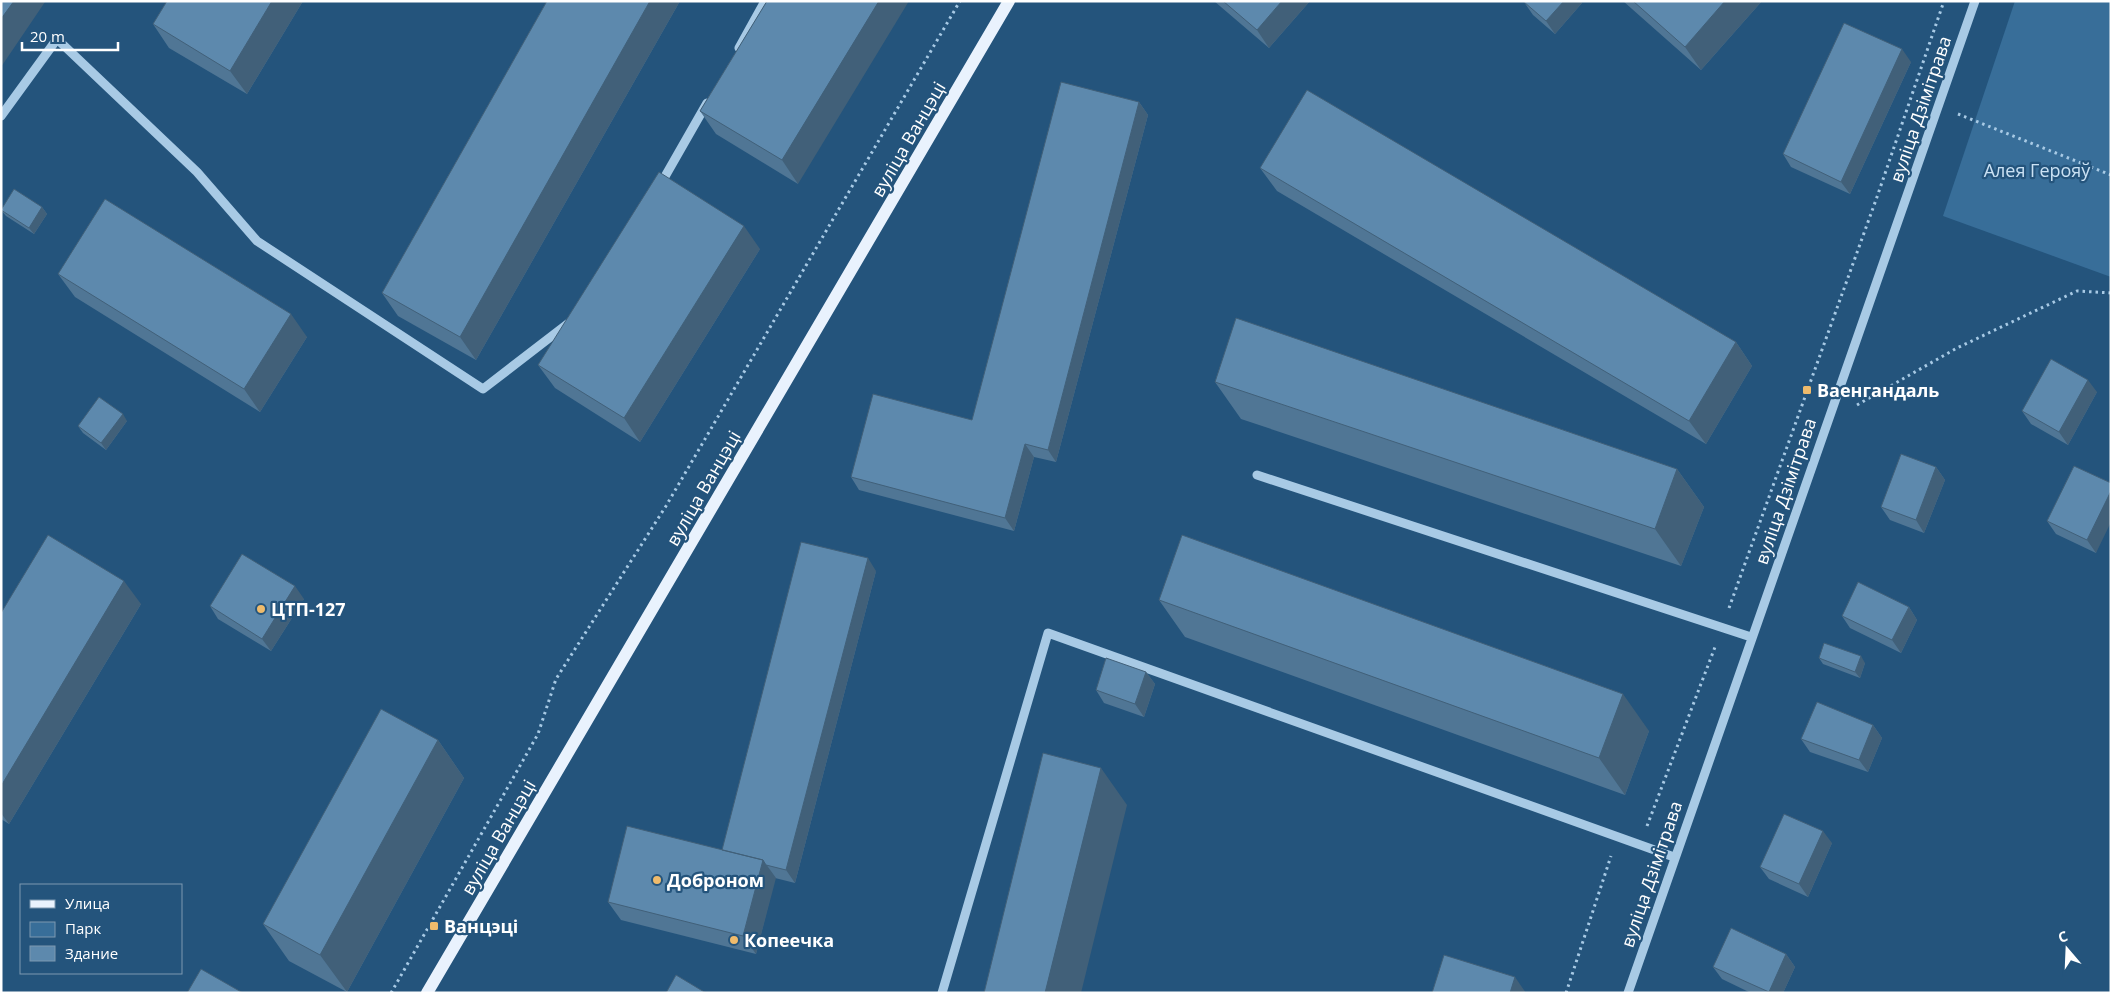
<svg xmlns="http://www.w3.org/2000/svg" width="2112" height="994" viewBox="0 0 2112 994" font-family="'Open Sans',sans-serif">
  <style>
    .green { fill: #386e99 }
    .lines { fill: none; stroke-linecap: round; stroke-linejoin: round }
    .path { stroke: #a8cae5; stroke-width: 3; stroke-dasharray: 2.5 4; stroke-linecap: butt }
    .minor { stroke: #a8cae5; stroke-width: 9 }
    .major { stroke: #e9f2fd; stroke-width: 12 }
    .wall { fill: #507695 }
    .shaded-wall { fill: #416079 }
    .building { fill: #5d89ad; stroke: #416079 }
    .poi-dot { fill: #efbb6c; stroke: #24547c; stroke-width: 2 }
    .labels { text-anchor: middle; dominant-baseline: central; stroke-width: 4.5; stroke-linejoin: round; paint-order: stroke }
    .street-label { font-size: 18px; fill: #fff; stroke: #24547c }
    .park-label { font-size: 18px; fill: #cbe2f4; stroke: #24547c }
    .poi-label { font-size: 18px; font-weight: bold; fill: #fff; stroke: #24547c; text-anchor: start }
  </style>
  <rect width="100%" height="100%" fill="#24547c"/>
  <path class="green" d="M2015 1H2111V277L1943 216Z"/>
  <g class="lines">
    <path class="path" d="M1958 114 2111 175
      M1857 405 1957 348 2077 291 2111 293
      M1729 608 1877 197 1944 1
      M1647 826 1715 647
      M391 993 538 734 556 679 666 506 960 1
      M1566 993 1611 856"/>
    <path class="minor" d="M739 48 765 1
      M1 116 57 39 197 172 257 241 483 389 570 322
      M659 187 707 103
      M1257 475 1751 637
      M942 993 1048 633 1674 857
      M1628 993 1975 1"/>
    <path class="major" d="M427 993 1009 1"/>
  </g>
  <path class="wall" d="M303 1 247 94 169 48 153 24Z
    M547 1H680L476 360 398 316 382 293Z
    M767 1 798 184 716 134 700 111Z
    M1214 1H1310L1269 48Z
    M1623 1H1762L1701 70Z
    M1524 2 1582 3 1555 34 1533 15Z
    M1911 62 1850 194 1791 167 1783 154Z
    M1139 102 1148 115 1056 462 1034 457 1014 531 859 490 851 477 972 420Z
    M1260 168 1736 342 1752 366 1706 444 1277 191Z
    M42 207 47 214 34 234 6 216 1 210Z
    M760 249 640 442 555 388 538 365Z
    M58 274 307 337 260 412 75 297Z
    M1215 382 1677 469 1704 507 1681 566 1241 419Z
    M2097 392 2068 445 2031 424 2022 411Z
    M127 421 106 450 83 433 78 426Z
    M1936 467 1945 480 1924 533 1890 520 1881 507Z
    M2111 483 2096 553 2056 534 2047 521Z
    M876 571 795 883 775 878 756 954 621 920 608 902 722 850Z
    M304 599 271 651 218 619 210 606Z
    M1159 600 1649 731 1625 795 1185 637Z
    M141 604 9 824 1 819V613Z
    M1909 607 1917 620 1901 653 1850 628 1842 616Z
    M1819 658 1865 663 1860 678 1823 664Z
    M1146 672 1155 684 1144 717 1104 703 1096 690Z
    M1873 725 1882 738 1868 772 1810 752 1801 739Z
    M438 740 464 778 347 992 289 961 263 924Z
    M1832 843 1808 897 1769 879 1760 867Z
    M1786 954 1795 967 1783 993H1751L1722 979 1713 967Z"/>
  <path class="shaded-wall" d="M14 1 45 2 1 67V19Z
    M272 1H303L247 94 230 71Z
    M650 1H680L476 360 460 337Z
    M879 1H909L798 184 782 160Z
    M1282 1H1310L1269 48 1257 30Z
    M1564 1H1581L1582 3 1555 34 1546 21Z
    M1725 1H1762L1701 70 1685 47Z
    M1902 49 1911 62 1850 194 1841 182Z
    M1139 102 1148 115 1056 462 1048 450Z
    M42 207 47 214 34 234 29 228Z
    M744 226 760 249 640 442 624 418Z
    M291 314 307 337 260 412 244 389Z
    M1736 342 1752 366 1706 444 1689 421Z
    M2088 380 2097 392 2068 445 2059 432Z
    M123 414 127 421 106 450 101 443Z
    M1025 444 1034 457 1014 531 1005 518Z
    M1936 467 1945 480 1924 533 1916 520Z
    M1677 469 1704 507 1681 566 1655 529Z
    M2111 491V522L2096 553 2087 540Z
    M868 558 876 571 795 883 786 870Z
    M124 581 141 604 9 824 1 813V786Z
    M295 586 304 599 271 651 262 639Z
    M1909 607 1917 620 1901 653 1892 640Z
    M1861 656 1865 663 1860 678 1855 672Z
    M1146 672 1155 684 1144 717 1135 704Z
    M1623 694 1649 731 1625 795 1599 758Z
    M1873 725 1882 738 1868 772 1859 760Z
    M438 740 464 778 347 992 320 955Z
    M1101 768 1127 805 1081 993H1045Z
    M1823 831 1832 843 1808 897 1799 884Z
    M763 860 776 878 756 954 743 936Z
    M1786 954 1795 967 1783 993H1769V992Z
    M1515 977 1526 993H1510Z"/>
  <path class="building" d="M1 1H14L1 19Z
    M167 1H272L230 71 153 24Z
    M547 1H650L460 337 382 293Z
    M767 1H879L782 160 700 111Z
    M1223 1H1282L1257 30Z
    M1525 1H1564L1546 21 1524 2Z
    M1633 1H1725L1685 47Z
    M1844 23 1902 49 1841 182 1783 154Z
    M1061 82 1139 102 1048 450 1025 444 1005 518 851 477 873 394 972 420Z
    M1307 90 1736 342 1689 421 1260 168Z
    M659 172 744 226 624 418 538 365Z
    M14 189 42 207 29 228 1 210Z
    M105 199 291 314 244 389 58 274Z
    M1236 318 1677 469 1655 529 1215 382Z
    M2051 359 2088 380 2059 432 2022 411Z
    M99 397 123 414 101 443 78 426Z
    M1901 454 1936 467 1916 520 1881 507Z
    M2074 466 2111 483V491L2087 540 2047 521Z
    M48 535 124 581 1 786V613Z
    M1182 535 1623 694 1599 758 1159 600Z
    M801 542 868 558 786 870 766 865 763 860 722 850Z
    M242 554 295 586 262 639 210 606Z
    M1858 582 1909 607 1892 640 1842 616Z
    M1824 643 1861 656 1855 672 1819 658Z
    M1106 658 1146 672 1135 704 1096 690Z
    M1817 702 1873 725 1859 760 1801 739Z
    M381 709 438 740 320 955 263 924Z
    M1043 753 1101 768 1045 993H984Z
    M1784 814 1823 831 1799 884 1760 867Z
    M627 826 763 860 743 936 608 902Z
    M1731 928 1786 954 1769 992 1713 967Z
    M1444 955 1515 977 1510 993H1432Z
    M201 969 243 993H187Z
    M676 975 706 993H666Z"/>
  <g class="poi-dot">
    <rect x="1802" y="385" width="10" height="10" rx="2.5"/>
    <circle cx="261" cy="609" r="5"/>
    <circle cx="657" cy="880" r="5"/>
    <rect x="429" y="921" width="10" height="10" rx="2.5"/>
    <circle cx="734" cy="940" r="5"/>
  </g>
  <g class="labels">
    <g class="street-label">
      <text transform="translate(1920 109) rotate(-71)">вуліца Дзімітрава</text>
      <text transform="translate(908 139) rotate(-60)">вуліца Ванцэці</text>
      <text transform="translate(703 488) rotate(-60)">вуліца Ванцэці</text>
      <text transform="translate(1785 491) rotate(-71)">вуліца Дзімітрава</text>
      <text transform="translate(498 837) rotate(-60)">вуліца Ванцэці</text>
      <text transform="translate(1651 874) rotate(-71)">вуліца Дзімітрава</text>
    </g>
    <g class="park-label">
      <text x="2037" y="170">Алея Герояў</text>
    </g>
    <g class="poi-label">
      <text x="1817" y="390">Ваенгандаль</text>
      <text x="271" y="609">ЦТП-127</text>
      <text x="667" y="880">Доброном</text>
      <text x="444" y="926">Ванцэці</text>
      <text x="744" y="940">Копеечка</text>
    </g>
  </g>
  <rect width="2112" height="994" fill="none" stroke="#ffffff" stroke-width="5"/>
  <rect x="20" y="884" width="162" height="90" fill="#24547c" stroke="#7c98b0"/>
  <rect x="30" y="900" width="25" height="8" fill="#e9f2fd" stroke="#7c98b0"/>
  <text x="65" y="909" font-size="15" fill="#ffffff">Улица</text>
  <rect x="30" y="922" width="25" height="15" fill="#386e99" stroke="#7c98b0"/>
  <text x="65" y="934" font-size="15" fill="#ffffff">Парк</text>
  <rect x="30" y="946" width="25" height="15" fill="#5d89ad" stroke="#7c98b0"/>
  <text x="65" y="959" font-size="15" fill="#ffffff">Здание</text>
  <g transform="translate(2067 949) rotate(341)" stroke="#24547c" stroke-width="4" paint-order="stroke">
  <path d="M0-4L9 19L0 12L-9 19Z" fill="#ffffff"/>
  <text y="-8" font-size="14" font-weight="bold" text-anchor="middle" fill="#ffffff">С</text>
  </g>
  <path d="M22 42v8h96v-8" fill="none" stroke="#ffffff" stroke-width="2.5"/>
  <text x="30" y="42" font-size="15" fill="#ffffff" stroke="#24547c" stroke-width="4" paint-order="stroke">20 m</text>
</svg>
